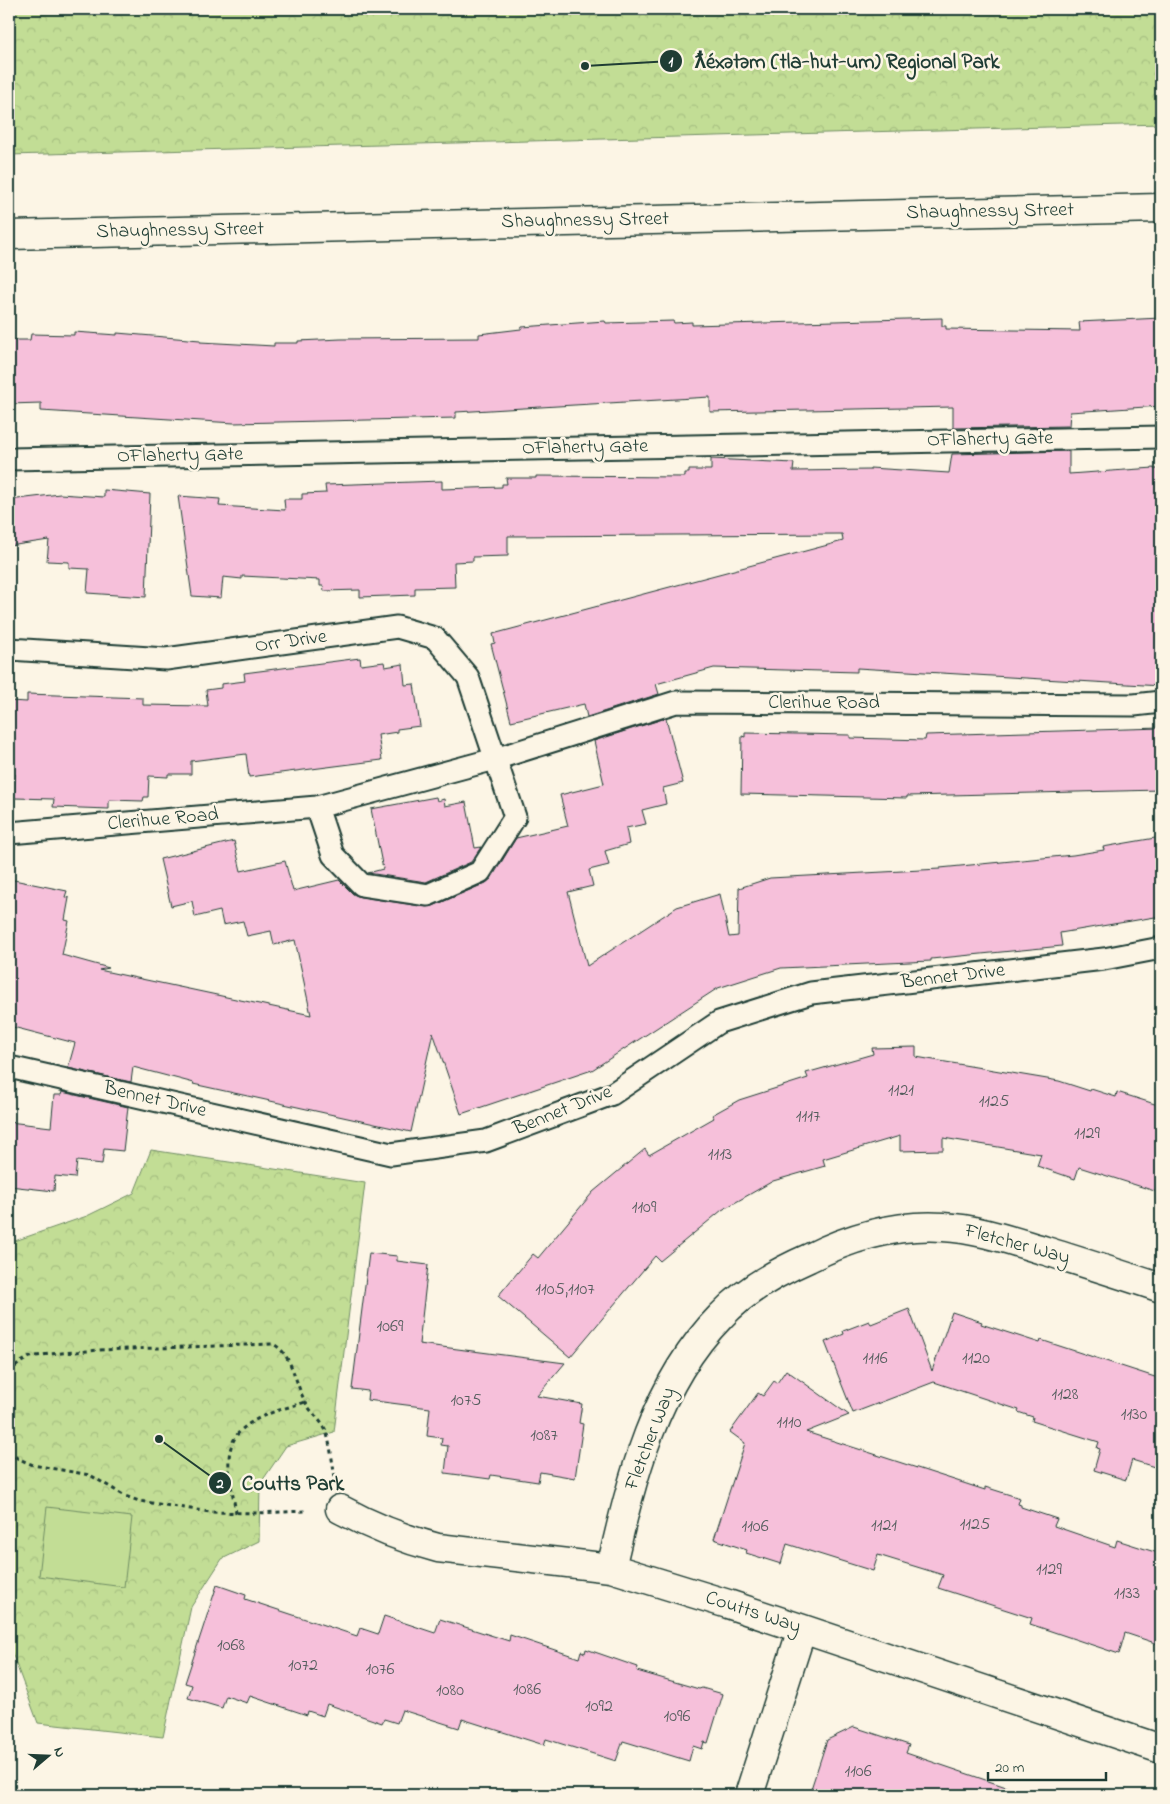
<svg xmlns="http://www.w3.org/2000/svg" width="1170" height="1804" viewBox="0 0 1170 1804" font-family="'Indie Flower',sans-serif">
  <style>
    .park { fill: url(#park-crowns); stroke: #708d64 }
    .pitch { fill: #c2dd95; stroke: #708d64 }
    .building { fill: #f6c0da; stroke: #1f3d34 }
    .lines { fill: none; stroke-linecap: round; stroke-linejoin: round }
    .service-casing { stroke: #1f3d34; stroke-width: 25 }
    .minor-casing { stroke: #1f3d34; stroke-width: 31 }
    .secondary-casing { stroke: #1f3d34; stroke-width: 31 }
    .path { stroke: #1f3d34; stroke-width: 3; stroke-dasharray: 4 4; stroke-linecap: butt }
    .service { stroke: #fcf5e5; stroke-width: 21 }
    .minor { stroke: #fcf5e5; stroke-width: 28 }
    .secondary { stroke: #fcf5e5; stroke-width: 28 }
    .labels { text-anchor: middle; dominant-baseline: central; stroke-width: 5; stroke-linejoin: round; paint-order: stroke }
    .number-label { font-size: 18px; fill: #555e5e }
    .street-label { font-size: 20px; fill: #1f3d34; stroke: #fcf5e5 }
    .leader { fill: none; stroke: #1f3d34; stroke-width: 2 }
    .callout-dot { fill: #1f3d34; stroke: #fcf5e5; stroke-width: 2 }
    .mark-label { font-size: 15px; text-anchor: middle; font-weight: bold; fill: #fff }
    .callout-label { font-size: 21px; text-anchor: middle; font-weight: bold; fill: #1f3d34; stroke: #fcf5e5; stroke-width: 5; stroke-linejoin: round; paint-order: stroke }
  </style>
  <defs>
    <pattern id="park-crowns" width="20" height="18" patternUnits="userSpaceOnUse" patternTransform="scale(1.25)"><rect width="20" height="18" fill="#c2dd95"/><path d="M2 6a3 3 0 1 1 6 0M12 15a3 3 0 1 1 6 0" fill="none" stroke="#a6bf81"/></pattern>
  </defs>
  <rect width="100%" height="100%" fill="#fcf5e5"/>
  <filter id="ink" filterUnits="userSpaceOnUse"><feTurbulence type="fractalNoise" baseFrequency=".02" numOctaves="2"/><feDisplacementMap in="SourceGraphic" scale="10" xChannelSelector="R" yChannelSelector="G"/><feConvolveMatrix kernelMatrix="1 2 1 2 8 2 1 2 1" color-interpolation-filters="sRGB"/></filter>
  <g filter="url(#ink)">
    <path class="park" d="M9 9H1161V124L9 155Z
      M151 1150 365 1183 334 1432 286 1446 260 1484 259 1541 222 1559 191 1607 163 1737 38 1723 9 1645V1243L87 1216 134 1193Z"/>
    <path class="pitch" d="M47 1507 132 1517 124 1587 39 1576Z"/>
    <path class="building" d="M942 318V326H946V329L1080 331 1079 322 1161 318V406L1070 412 1069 426 953 428V407L710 412V397L456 412V418L234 423 41 411V403L9 404V340H30L31 334 74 335V332L117 335V333L200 340V342L274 346V343H298V341L341 339 479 338V334L521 329 522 327 605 321 606 323 673 321 674 323 692 322V325Z
      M1069 451V474L1154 468V469H1161V686L857 668V672L714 668 656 684 659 694 587 717 584 704 511 721 491 644 495 643 493 634 843 541 842 534 508 536V556L473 557V561L454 562 455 587 415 588V595L360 597V590L324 591 323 586H320V580L242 576V579L223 577 221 598 192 596 178 496 220 499 219 506 285 510 284 499H302V494L326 493 325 485 442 481V489L502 487V484H507L506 478H536V476L685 477V473H689V470H711V459L794 463 793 471 870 470V468L949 473 952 454Z
      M104 490 150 494 146 597 87 593 89 569 69 568V562L47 561 49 540 9 546V500L60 494 104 497Z
      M360 658 361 665 384 662 385 667 403 664 405 685 414 684 420 726 397 729V732L378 735 382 760 249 777 246 754 191 761V774H168V777L149 776 148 797H144L143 801 109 800V809L53 807 54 799 14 798 15 774H9V701L27 702V694L143 698V705L208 706 206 690 221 688V684L245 681 244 673Z
      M666 718 683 783 663 788 666 804 642 810 646 824 626 828 629 844 605 851 609 865 589 870 593 886 568 892 587 966 677 907 720 894 729 937 738 936 739 888 770 878 940 869V868L1073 855 1104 850 1103 847 1161 837V916L1060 933 1062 946 931 959V961L781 968 718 988 592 1070 461 1114 433 1032 411 1132 193 1084 194 1083 133 1067 131 1082 68 1068 75 1043 9 1026V879L67 891 65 897 69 898 65 920 69 921 62 955 109 968 99 970 311 1015 295 940 274 945 271 931 247 936 243 921 223 925 220 911 195 917 192 901 171 906 160 859 234 841 241 871 285 861 293 891 339 880 353 894 360 897 426 907 433 906 486 883 491 879 516 838 568 826 560 795 604 784 594 741Z
      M1161 728V790L907 796V798L741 794 742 736 745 737V733L850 735V738L925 740 926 735Z
      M436 797 437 801 444 799 445 806 466 802 475 848 481 847 471 862 426 882 368 873 383 869 371 809Z
      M916 1047V1057L1059 1081 1090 1091 1091 1089 1116 1097 1117 1092 1161 1106V1193L1079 1167 1075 1179 1037 1166 1041 1154 943 1138V1150L900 1151V1136L823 1159 825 1166 773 1181 722 1210 660 1261 655 1256 570 1357 498 1296 533 1254 538 1258 593 1192 645 1149 649 1155 714 1118 712 1115 739 1100 808 1078 806 1073 873 1054 872 1048Z
      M62 1092 128 1107 123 1151 104 1149 102 1164 77 1161 75 1178 55 1176 54 1191 9 1186V1122L51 1127 54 1095H61Z
      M369 1253 397 1256V1261L428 1265 419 1344 565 1363 537 1396 582 1404 579 1423 583 1424 575 1478 540 1472 538 1482 491 1475 490 1479 445 1473 448 1446 441 1445 442 1438 427 1436 430 1408 367 1400 368 1391 352 1389Z
      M909 1309 932 1371 952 1312 982 1322 981 1324 1040 1343 1041 1340 1161 1379V1469L1132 1460 1126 1480 1094 1470 1100 1449 1097 1448 1099 1442 1032 1421 1033 1417 1018 1412 1019 1410 934 1382 853 1413 825 1342 844 1334 843 1331 869 1321 871 1324Z
      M786 1370 849 1415 806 1432 985 1490V1487L1020 1498 1018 1504 1021 1505V1507L1057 1519 1054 1526 1115 1547 1117 1540 1161 1554V1645L1125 1633 1119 1654 1030 1624 1032 1618 938 1588 943 1575 878 1555 873 1571 787 1544 781 1564 746 1553 747 1550 714 1539 745 1443 730 1432 758 1393 763 1396 774 1381 777 1383Z
      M217 1585 246 1595 245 1599 357 1636 360 1628 378 1634 384 1616 435 1633 440 1619 509 1641 510 1635 579 1658 581 1651 585 1653 586 1649 638 1667 637 1671 699 1689 702 1688 723 1694 708 1743 704 1742 702 1749 693 1746 689 1761 623 1741 616 1761 546 1739 544 1745 462 1719 459 1728 402 1710 397 1723 384 1719 382 1723 327 1704 323 1716 308 1711 307 1715 250 1696 247 1703 226 1696 222 1708 188 1698 192 1685 185 1683Z
      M854 1727 909 1745 906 1753 1015 1790 1014 1795H809L827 1740Z"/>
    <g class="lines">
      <defs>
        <path id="service" d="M9 459 1161 437
          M9 649 166 659 397 627 435 638 468 677 515 817 480 872 428 895 362 885 333 855 317 807
          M9 833 317 807 495 759 676 702 1134 705 1161 702
          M9 1067 391 1154 486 1141 612 1094 719 1022 811 993 1104 959 1161 948"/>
        <path id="minor" d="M340 1509C371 1526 403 1539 438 1548L611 1568 728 1604 1161 1749
          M611 1568C632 1478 654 1384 721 1316 745 1290 777 1272 809 1258 851 1237 896 1224 943 1227 979 1229 1012 1241 1046 1251 1084 1263 1123 1275 1161 1288
          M749 1795 802 1629"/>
        <path id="secondary" d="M9 235 1161 208"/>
      </defs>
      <use href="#service" class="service-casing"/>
      <use href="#minor" class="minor-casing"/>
      <use href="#secondary" class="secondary-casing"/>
      <path class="path" d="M9 1372 21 1362 30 1357 49 1354 100 1350 273 1344C293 1354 295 1385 306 1403 311 1413 322 1421 326 1431 331 1446 332 1462 335 1477
        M9 1451 17 1458 33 1465 90 1475 125 1496 139 1501 210 1512 257 1513 306 1511
        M236 1513C233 1492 225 1467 231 1447 239 1418 281 1410 305 1402"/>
      <use href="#service" class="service"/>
      <use href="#minor" class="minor"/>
      <use href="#secondary" class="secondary"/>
    </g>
  </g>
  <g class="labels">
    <g class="number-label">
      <text x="901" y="1091">1121</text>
      <text x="994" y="1102">1125</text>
      <text x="808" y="1117">1117</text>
      <text x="1087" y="1134">1129</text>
      <text x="720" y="1155">1113</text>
      <text x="644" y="1208">1109</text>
      <text x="565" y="1290">1105,1107</text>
      <text x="390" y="1327">1069</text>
      <text x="875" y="1359">1116</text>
      <text x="976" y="1359">1120</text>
      <text x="1065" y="1395">1128</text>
      <text x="466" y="1401">1075</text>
      <text x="1134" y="1415">1130</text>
      <text x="789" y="1423">1110</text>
      <text x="544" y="1436">1087</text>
      <text x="975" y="1525">1125</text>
      <text x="884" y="1526">1121</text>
      <text x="755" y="1527">1106</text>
      <text x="1049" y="1570">1129</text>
      <text x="1127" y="1594">1133</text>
      <text x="231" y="1646">1068</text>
      <text x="303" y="1666">1072</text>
      <text x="380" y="1670">1076</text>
      <text x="527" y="1690">1086</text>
      <text x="450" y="1691">1080</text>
      <text x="599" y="1707">1092</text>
      <text x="677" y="1717">1096</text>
      <text x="858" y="1772">1106</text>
    </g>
    <g class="street-label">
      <text transform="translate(990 212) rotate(-1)">Shaughnessy Street</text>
      <text transform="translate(585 221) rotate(-1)">Shaughnessy Street</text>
      <text transform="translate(180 231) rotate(-1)">Shaughnessy Street</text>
      <text transform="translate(990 440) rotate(-1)">OFlaherty Gate</text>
      <text transform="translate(585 448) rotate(-1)">OFlaherty Gate</text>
      <text transform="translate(180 456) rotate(-1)">OFlaherty Gate</text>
      <text transform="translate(291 642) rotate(-8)">Orr Drive</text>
      <text x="824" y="703">Clerihue Road</text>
      <text transform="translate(163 820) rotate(-5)">Clerihue Road</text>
      <text transform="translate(953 977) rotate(-7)">Bennet Drive</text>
      <text transform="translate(155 1100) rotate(13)">Bennet Drive</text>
      <text transform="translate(563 1111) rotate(-22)">Bennet Drive</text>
      <text transform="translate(1017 1245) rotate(15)">Fletcher Way</text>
      <text transform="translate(651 1439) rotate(-69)">Fletcher Way</text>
      <text transform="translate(753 1613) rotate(18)">Coutts Way</text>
    </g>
  </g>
  <path class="leader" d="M585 66L671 61M159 1439L220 1483"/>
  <g class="callout-dot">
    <circle cx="585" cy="66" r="5"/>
    <circle cx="159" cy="1439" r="5"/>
    <circle cx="671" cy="61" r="12"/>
    <circle cx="220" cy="1483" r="12"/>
  </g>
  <g class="mark-label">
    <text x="671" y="66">1</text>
    <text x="220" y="1488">2</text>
  </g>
  <g class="callout-label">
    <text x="847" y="68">ƛ̓éxətəm (tla-hut-um) Regional Park</text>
    <text x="293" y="1490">Coutts Park</text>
  </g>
  <rect width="1170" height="1804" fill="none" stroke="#fcf5e5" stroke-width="30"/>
  <rect x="15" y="15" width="1140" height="1774" fill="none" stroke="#1f3d34" stroke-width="2" filter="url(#ink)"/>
  <g transform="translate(48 1756) rotate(71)" stroke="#fcf5e5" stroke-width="4" paint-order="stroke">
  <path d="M0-4L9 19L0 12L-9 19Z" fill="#1f3d34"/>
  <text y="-8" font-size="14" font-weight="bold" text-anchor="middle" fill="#1f3d34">N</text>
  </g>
  <path d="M988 1772v8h118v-8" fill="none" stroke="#1f3d34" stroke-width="2.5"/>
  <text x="995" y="1772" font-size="15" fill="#1f3d34" stroke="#fcf5e5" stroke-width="4" paint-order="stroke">20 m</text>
</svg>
